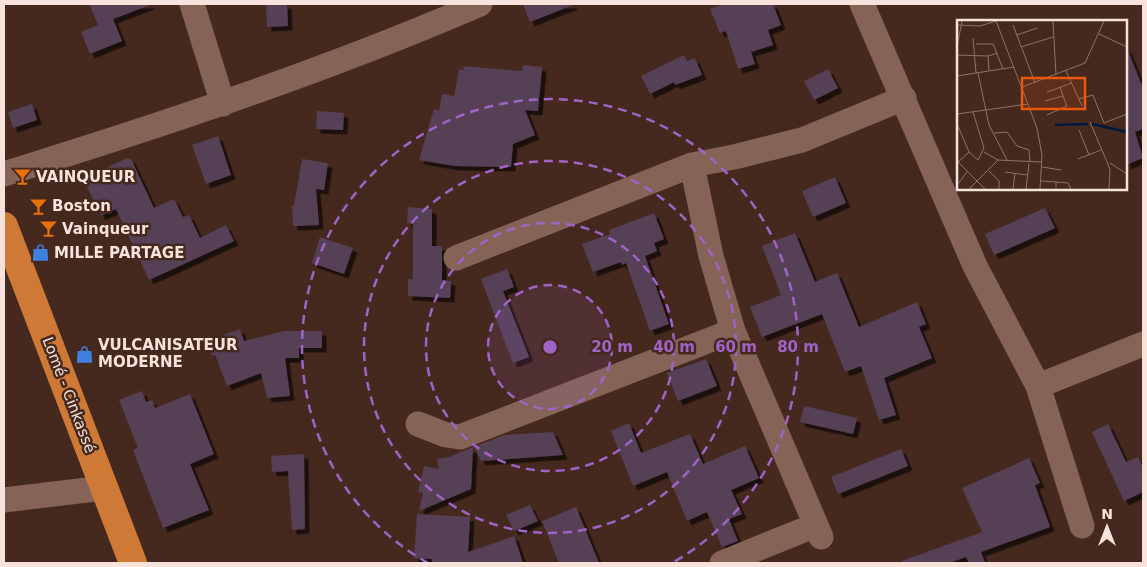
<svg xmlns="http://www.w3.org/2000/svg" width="1147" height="567" viewBox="0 0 1147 567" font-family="'DejaVu Sans',sans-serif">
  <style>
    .building { fill: #553f56; filter: url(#shadow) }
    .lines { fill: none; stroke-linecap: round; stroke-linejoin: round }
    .street { stroke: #856357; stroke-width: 25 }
    .highway { stroke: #ce7a36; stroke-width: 28 }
    .ring { fill: none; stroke: #a063c7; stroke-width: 2.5; stroke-dasharray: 9 6 }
    .labels { text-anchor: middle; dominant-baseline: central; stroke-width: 5; stroke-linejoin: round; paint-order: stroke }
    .poi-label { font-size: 15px; font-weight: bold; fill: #f7e3db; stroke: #46291e; text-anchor: start }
    .street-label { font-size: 15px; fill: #f7e3db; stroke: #46291e }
    .inset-river { fill: none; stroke: #00173f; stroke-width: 2.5 }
    .inset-road { fill: none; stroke: #8d736a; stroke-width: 1 }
    .view { fill: #e8590c; fill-opacity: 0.15; stroke: #e8590c; stroke-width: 2.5 }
    .inset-edge { fill: none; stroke: #f7e3db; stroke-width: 2.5 }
    .centre { fill: #a063c7; stroke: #46291e; stroke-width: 2.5 }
    .ring-label { font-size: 15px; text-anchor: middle; font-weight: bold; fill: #a063c7; stroke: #46291e; stroke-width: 5; stroke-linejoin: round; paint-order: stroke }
  </style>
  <defs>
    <filter id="shadow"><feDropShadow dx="4.5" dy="4.5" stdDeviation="0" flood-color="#0009"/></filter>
  </defs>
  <rect width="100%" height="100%" fill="#46291e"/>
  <path class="building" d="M89 4H150V5L113 19 122 41 90 54 81 32 98 25Z
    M266 4H287L288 26 267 27Z
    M523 4H573V5L530 22Z
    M724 4H773L781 25 768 30 773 45 751 52 755 64 738 69 726 31 720 33 710 9Z
    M1126 46 1143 88V129L1135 132 1143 158 1126 165Z
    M684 55 687 61 695 58 702 75 675 85 674 82 650 94 641 76Z
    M523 65 542 67 538 111 525 110 535 135 513 144 511 167 455 166 419 160 434 109 439 111 442 94 454 96 459 69 464 70 463 66 522 71Z
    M828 69 838 88 814 100 804 81Z
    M32 104 37 120 13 128 8 112Z
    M317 111 344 113 343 130 316 129Z
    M218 136 231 175 206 184 192 145Z
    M127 158 131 159 154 208 174 199 183 217 189 215 200 238 226 225 234 241 149 280 116 209 101 216 83 179Z
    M302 159 328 163 324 190 316 189 319 225 293 226 292 206H294Z
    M835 177 846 203 813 217 802 191Z
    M408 207 432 209V246H442V280L451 281 450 298 408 296V279H413V224L407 223Z
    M1045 208 1055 228 994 255 985 234Z
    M654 213 664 239 654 243 657 251 645 256 669 324 650 331 626 263 622 265 621 262 593 272 582 244 610 234 609 230Z
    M795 233 815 282 837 273 859 327 917 302 926 324 919 327 932 358 884 378 896 415 879 420 861 366 845 372 822 314 762 337 750 307 781 295 762 246Z
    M320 237 353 248 344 274 312 263Z
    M507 269 514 287 503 291 529 357 513 363 481 279Z
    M240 329 244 341 284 331H322V348H299V358H285L290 396 267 398 261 373 227 386 215 355 212 356 207 341Z
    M706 359 717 386 678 401 667 373Z
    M142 391 146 402 152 400 155 408 190 394 214 454 190 464 209 510 163 528 133 450 138 448 119 400Z
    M804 406 857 418 853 434 800 422Z
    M629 423 641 453 690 434 703 464 745 446 759 478 731 490 742 514 729 519 738 541 722 547 707 512 687 521 667 472 633 486 611 431Z
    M1108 424 1126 462 1138 457 1143 468V492L1124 501 1092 432Z
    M553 432 563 455 481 461 474 447 504 435Z
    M473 447 471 489 419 511 423 493 418 492 424 466 439 469 437 459 449 457Z
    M901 449 908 466 838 494 831 477Z
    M304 454 305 529 292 530 288 471 272 472 271 456Z
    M1029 458 1040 483 1035 485 1050 527 981 552 985 563H969L966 557 949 563H902V561L982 532 962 488Z
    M530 505 538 521 514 531 506 515Z
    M576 507 599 563H559L542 521Z
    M417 514 470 517 468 552 514 536 523 563H432V559L414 558Z"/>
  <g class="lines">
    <path class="street" d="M192 4 223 104
      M862 4 975 266 1038 386 1082 526
      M692 165 711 256 733 331 821 537
      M4 174C165 124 325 71 480 4
      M456 258 692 165 734 157 802 140 904 98
      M1038 386 1143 344
      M418 424 446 435 460 437 733 331
      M4 500 104 488
      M722 563 816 525"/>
    <path class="highway" d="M4 226 133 563"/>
  </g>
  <circle cx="550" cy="347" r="62" fill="#a063c7" fill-opacity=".12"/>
  <g class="ring">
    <circle cx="550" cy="347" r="62"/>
    <circle cx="550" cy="347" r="124"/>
    <circle cx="550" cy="347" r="186"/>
    <path d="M428 563A248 248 0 1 1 672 563"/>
  </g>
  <defs>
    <symbol id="bar-bare" viewBox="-9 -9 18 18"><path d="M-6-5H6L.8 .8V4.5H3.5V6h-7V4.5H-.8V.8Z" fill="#e8710a" stroke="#46291e" stroke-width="2.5" paint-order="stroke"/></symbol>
    <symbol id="shop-bare" viewBox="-9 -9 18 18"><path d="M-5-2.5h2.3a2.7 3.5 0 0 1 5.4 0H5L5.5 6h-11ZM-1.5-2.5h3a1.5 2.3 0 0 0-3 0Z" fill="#3f7fe0" stroke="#46291e" stroke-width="2.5" paint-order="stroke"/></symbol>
  </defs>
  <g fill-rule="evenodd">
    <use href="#bar-bare" x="10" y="164" width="25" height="25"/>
    <use href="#bar-bare" x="26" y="194" width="25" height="25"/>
    <use href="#bar-bare" x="36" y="216" width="25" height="25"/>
    <use href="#shop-bare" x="28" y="240" width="25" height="25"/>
    <use href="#shop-bare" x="72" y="342" width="25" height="25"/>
  </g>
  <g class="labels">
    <g class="poi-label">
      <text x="36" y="177">VAINQUEUR</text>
      <text x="52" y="206">Boston</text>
      <text x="62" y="229">Vainqueur</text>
      <text x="54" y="253">MILLE PARTAGE</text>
      <text x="98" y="345">VULCANISATEUR<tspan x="98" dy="17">MODERNE</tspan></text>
    </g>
    <g class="street-label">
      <text transform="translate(69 395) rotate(69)">Lomé - Cinkassé</text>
    </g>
  </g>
  <g transform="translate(957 20)">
    <rect width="170" height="170" fill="#46291e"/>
    <path class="inset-river" d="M135 104 170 112M98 105 131 104"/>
    <path class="inset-road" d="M39 1 80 108 85 135 83 169M96 1 99 55M0 5 23 6 39 1M56 5 78 63M142 14 170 27M60 15 80 8M16 18 19 53M19 24H36L46 49M0 27 5 1M64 27 96 17M0 35 31 36M32 51 31 36 41 33M109 51 125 86M21 53 32 105 50 140M0 56 57 47M65 67 128 43 147 1M103 67 110 87M90 72 115 63M122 79 136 75 147 103 170 94M88 81 106 76M0 94 71 84M90 95 110 86M133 102 153 149 152 169M0 104 12 132 21 140 27 128 16 92M122 110 132 135M37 113 50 112 60 126 72 130 73 142M12 132 1 142 28 169M27 132 41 140 85 142M121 139 144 130M153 143 170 154M85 147 104 150M32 151 42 161V169M48 152 70 155M84 161 99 162V169M99 162 111 163 114 169M0 165 10 152M12 169 41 140M56 169 58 153M69 169 72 143"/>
    <path class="view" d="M65 58H128V89H65Z"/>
    <rect width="170" height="170" class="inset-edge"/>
  </g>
  <circle cx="550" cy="347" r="8" class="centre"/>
  <g class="ring-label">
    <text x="612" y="352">20 m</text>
    <text x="674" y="352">40 m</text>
    <text x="736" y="352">60 m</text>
    <text x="798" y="352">80 m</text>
  </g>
  <rect width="1147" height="567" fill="none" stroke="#f7e3db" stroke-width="10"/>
  <g transform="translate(1107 527)" stroke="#46291e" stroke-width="4" paint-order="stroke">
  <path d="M0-4L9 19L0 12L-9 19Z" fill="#f7e3db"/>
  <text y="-8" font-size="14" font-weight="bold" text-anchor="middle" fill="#f7e3db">N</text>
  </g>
</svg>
